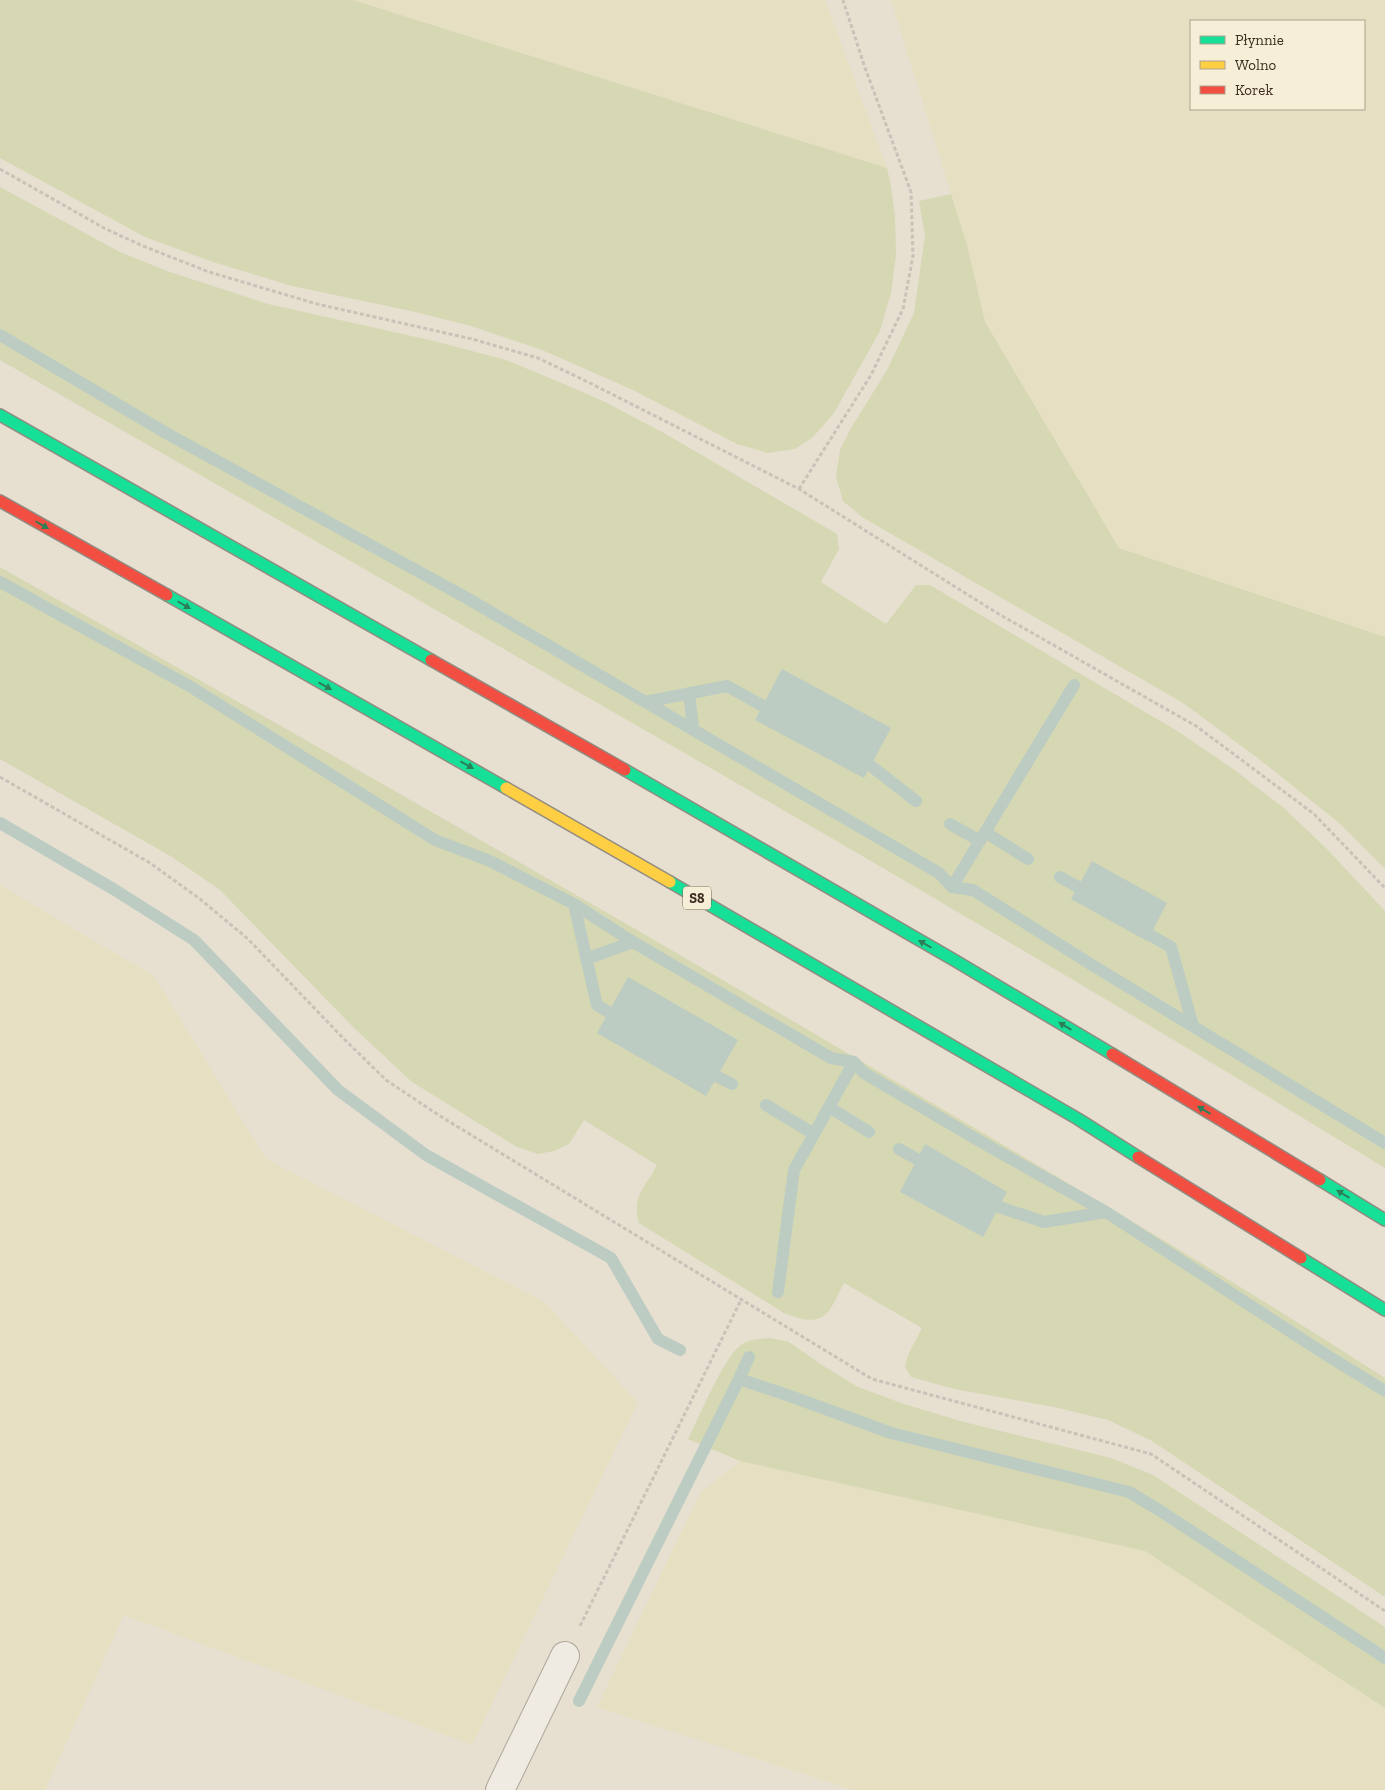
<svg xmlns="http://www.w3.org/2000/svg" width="1385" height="1790" viewBox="0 0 1385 1790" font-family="'Zilla Slab',serif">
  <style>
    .farmland { fill: #e6dfc2; fill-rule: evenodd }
    .green { fill: #d6d7b3 }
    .water { fill: #bcccc2 }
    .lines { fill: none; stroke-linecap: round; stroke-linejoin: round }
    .stream { stroke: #bcccc2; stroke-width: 12 }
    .street-casing { stroke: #ada599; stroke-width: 30 }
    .fast-casing { stroke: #928b80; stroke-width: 14 }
    .slow-casing { stroke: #928b80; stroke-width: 14 }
    .jam-casing { stroke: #928b80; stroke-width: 14 }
    .path { stroke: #c8c2b9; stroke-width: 3; stroke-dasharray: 4 2.5; stroke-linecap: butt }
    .street { stroke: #efebe3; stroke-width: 28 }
    .fast { stroke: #16e098; stroke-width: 11 }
    .slow { stroke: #ffcf43; stroke-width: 11 }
    .jam { stroke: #f24e42; stroke-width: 11 }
    .oneway { fill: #2b7e56 }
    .labels { text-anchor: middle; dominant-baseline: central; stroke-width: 4; stroke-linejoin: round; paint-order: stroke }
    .shield { fill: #f7eed8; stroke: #756857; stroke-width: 1 }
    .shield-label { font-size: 14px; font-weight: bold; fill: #3d2e20 }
  </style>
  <rect width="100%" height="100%" fill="#e7e0d1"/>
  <path class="farmland" d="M353 0H825L887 168Z
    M891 0H1385V637L1119 548 985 322 967 245ZM1191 21H1364V109H1191Z
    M0 885 154 976 266 1159 543 1301 638 1402 472 1745 124 1615 45 1790H0Z
    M740 1461 1145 1551 1385 1708V1790H853L597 1707 700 1493Z"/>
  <path class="green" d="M0 0H353L887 168 891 186 895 216 896 256 891 293 880 331 834 413 813 437 795 449 768 453 737 444 633 390 542 350 471 326 411 311 292 286 213 262 145 237 0 158Z
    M0 187 120 252 167 271 268 304 434 341 506 360 564 384 603 401 664 433 837 534 839 549 821 582 886 624 916 585H930L1179 732 1236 771 1285 809 1327 849 1385 911V1168C929 888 463 627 0 360Z
    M951 194 967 245 985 322 1119 548 1385 637V869L1338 822 1259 759 1183 703 862 517 843 501 836 477 840 450 851 428 887 370 914 313 925 235 919 201Z
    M0 567C297 735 594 903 888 1077 1055 1175 1222 1273 1385 1378V1597L1152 1441 1108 1420 1054 1407 954 1389 911 1377 905 1367 908 1355 922 1328 844 1283C839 1291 833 1308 826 1314 814 1325 797 1318 784 1313L639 1223C631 1196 646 1187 657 1165L584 1120 569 1144 554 1151 538 1154 517 1147 412 1082 355 1029 220 890 172 857 0 759Z
    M770 1338 789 1342 822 1365 858 1387 904 1404 964 1422 1111 1458 1153 1475 1385 1627V1708L1145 1551 740 1461 688 1439C699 1418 724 1356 741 1345 749 1339 761 1339 770 1338Z"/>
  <path class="water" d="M782 669 891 728 864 778 755 720Z
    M1092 861 1167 903 1147 941 1071 899Z
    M628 977 738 1040 706 1096 597 1033Z
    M925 1144 1007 1192 983 1237 900 1192Z"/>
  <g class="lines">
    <path class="stream" d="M0 335 166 433 465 597 939 873 952 887 973 890 1092 965 1385 1143
      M0 582 191 687 435 840 490 861 574 904 633 942 831 1058 854 1062 864 1073 983 1143 1106 1212 1328 1356 1385 1391
      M689 693 693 728
      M645 702 727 686 763 706
      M871 766 916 801
      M0 823 115 890 194 940 338 1090 426 1155 611 1258 658 1339 680 1350
      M950 824 980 841
      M985 832 1028 859
      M1060 877 1078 887
      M952 887 1074 685
      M574 904 597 1005 608 1012
      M1150 935 1171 947 1193 1026
      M586 959 633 942
      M718 1077 732 1084
      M766 1105 814 1134
      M829 1107 869 1132
      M899 1149 917 1159
      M999 1207 1044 1222 1106 1212
      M778 1292 794 1170 854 1062
      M739 1379 790 1396 891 1433 1129 1492 1159 1510 1385 1658
      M579 1701 739 1379 749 1357"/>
    <defs>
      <path id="street" d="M500 1790 565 1656"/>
      <path id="fast" d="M0 415 431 660
        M167 595 506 788
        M625 770 954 960 1112 1054
        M670 882 1078 1119 1138 1157
        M1320 1180 1385 1220
        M1301 1258 1385 1310"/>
      <path id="slow" d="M506 788 670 882"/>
      <path id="jam" d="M0 501 167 595
        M431 660 625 770
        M1112 1054 1320 1180
        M1138 1157 1301 1258"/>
    </defs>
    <use href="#street" class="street-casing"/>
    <use href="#fast" class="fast-casing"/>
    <use href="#slow" class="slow-casing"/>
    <use href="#jam" class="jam-casing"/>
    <path class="path" d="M0 169 104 228 143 246 209 272 317 304 472 339 538 358 590 383 799 489 997 613 1196 726 1314 814 1385 888
      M799 489 871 375 903 309 913 256 911 192 864 65 843 0
      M0 777 150 863 200 899 248 939 344 1039 386 1080 440 1116 872 1379 1151 1454 1385 1611
      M580 1626 741 1300"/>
    <use href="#street" class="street"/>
    <use href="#fast" class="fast"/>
    <use href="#slow" class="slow"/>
    <use href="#jam" class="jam"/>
  </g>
  <defs><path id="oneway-solid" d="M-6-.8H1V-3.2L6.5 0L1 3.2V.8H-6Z" transform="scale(1.25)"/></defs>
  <g class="oneway">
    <use href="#oneway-solid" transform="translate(42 525) rotate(30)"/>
    <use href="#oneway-solid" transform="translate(184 605) rotate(30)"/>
    <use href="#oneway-solid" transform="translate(325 686) rotate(29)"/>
    <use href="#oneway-solid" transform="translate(467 765) rotate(29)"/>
    <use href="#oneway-solid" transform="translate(925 944) rotate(-150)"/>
    <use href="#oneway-solid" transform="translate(1065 1026) rotate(-149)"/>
    <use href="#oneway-solid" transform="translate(1204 1110) rotate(-149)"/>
    <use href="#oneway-solid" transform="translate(1343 1194) rotate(-149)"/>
  </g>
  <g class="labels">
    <rect class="shield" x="683" y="886.5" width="28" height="23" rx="4"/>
    <g class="shield-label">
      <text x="697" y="898">S8</text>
    </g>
  </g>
  <rect x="1190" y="20" width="175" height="90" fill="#f7eed8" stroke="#ada18e"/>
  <rect x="1200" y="36" width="25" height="8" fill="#16e098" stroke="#ada18e"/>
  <text x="1235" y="45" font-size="15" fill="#3d2e20">Płynnie</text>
  <rect x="1200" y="61" width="25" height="8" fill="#ffcf43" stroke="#ada18e"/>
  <text x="1235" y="70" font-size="15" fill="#3d2e20">Wolno</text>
  <rect x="1200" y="86" width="25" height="8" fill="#f24e42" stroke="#ada18e"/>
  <text x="1235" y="95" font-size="15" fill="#3d2e20">Korek</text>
</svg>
